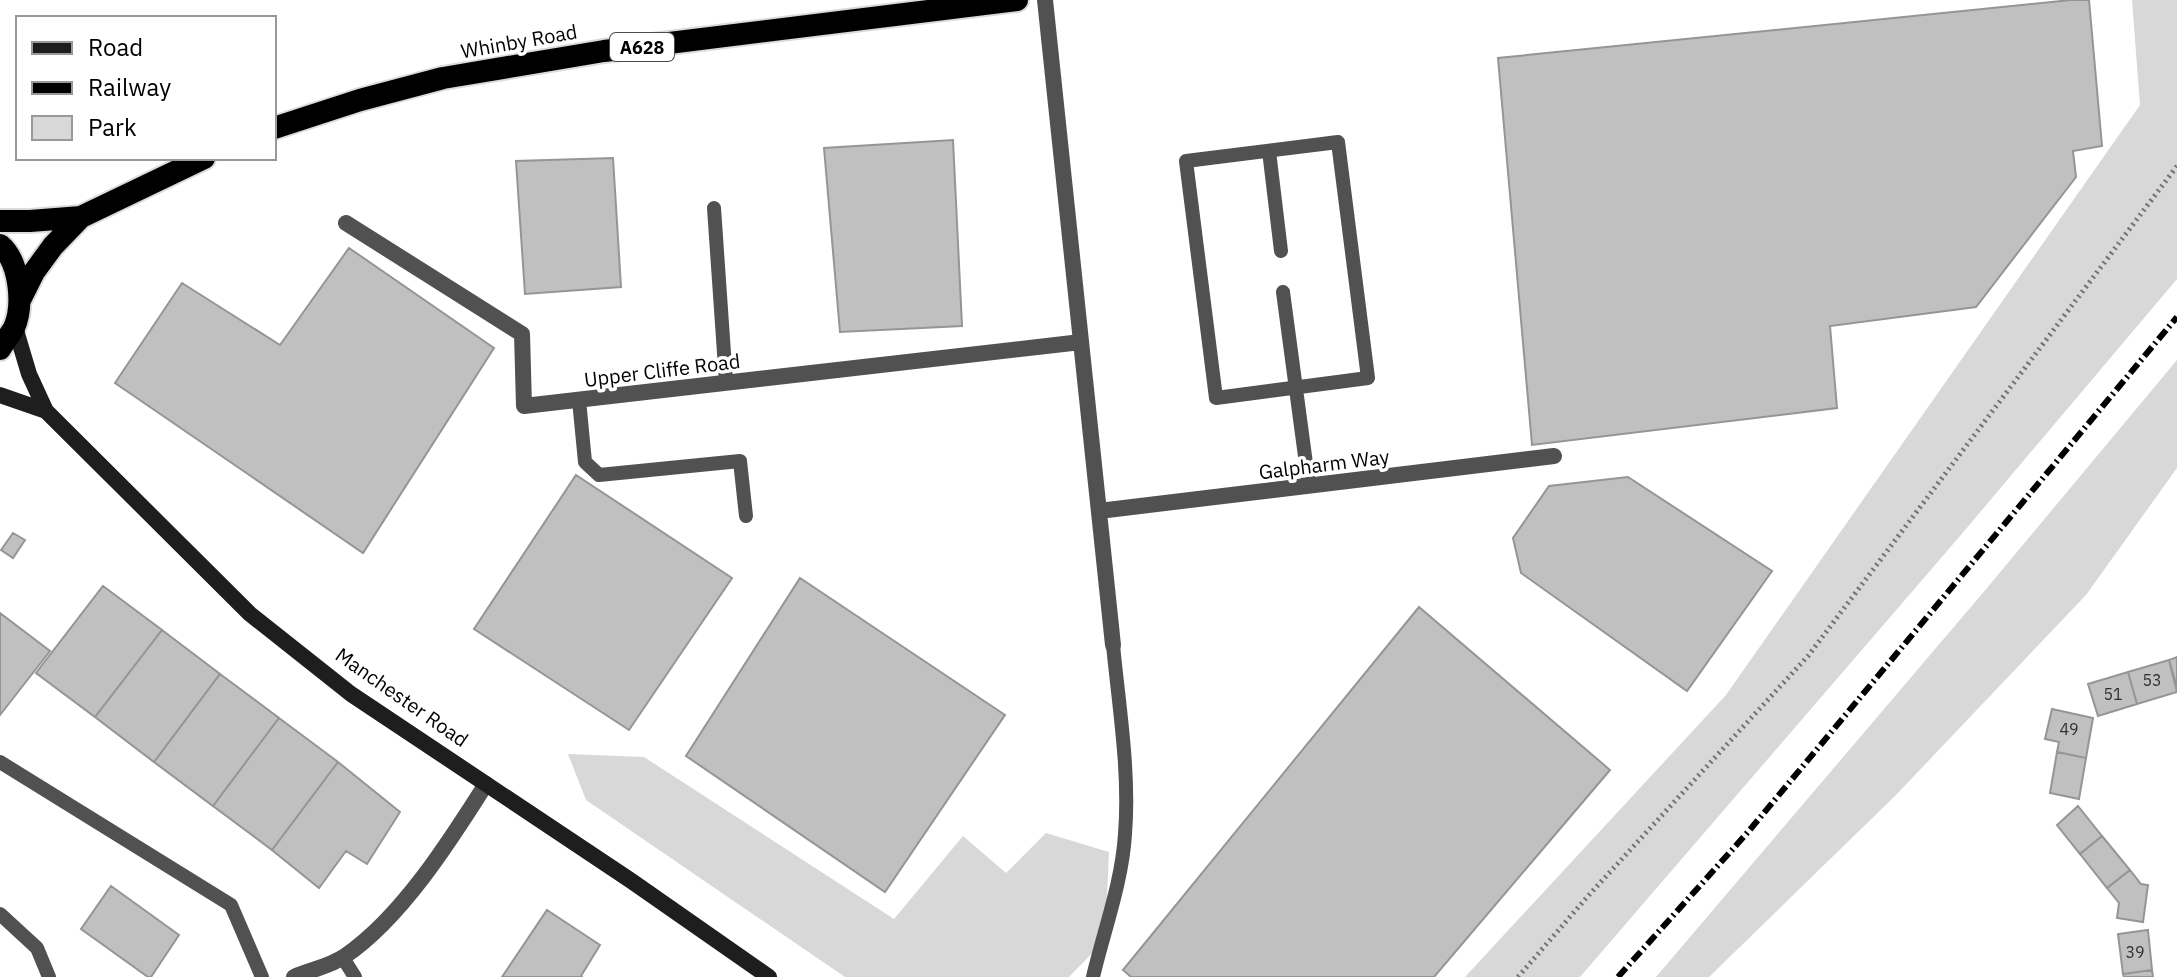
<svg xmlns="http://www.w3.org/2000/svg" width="2177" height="977" viewBox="0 0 2177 977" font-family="'IBM Plex Sans',sans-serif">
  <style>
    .green { fill: #d8d8d8 }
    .building { fill: #c0c0c0; stroke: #959595; stroke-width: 2 }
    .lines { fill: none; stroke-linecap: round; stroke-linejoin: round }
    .trunk-casing { stroke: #dbdbdb; stroke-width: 26 }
    .path { stroke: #737373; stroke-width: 5; stroke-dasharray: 2 4; stroke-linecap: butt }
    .service { stroke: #515151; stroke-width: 14 }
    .minor { stroke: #515151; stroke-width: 16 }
    .secondary { stroke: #1e1e1e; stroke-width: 16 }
    .trunk { stroke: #000; stroke-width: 22 }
    .rail { stroke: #000; stroke-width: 6; stroke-dasharray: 12 4 2 4; stroke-linecap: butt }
    .labels { text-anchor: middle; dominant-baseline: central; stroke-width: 7; stroke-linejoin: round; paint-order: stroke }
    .number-label { font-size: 16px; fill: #303030 }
    .shield { fill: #fff; stroke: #4c4c4c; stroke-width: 2 }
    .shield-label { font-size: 18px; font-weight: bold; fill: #000 }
    .street-label { font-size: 20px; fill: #000; stroke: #fff }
  </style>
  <rect width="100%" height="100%" fill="#fff"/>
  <path class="green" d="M2132 0H2177V279L1960 536 1580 977H1465L1726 695 2140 105Z
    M2177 360V468L2086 595 1895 796 1709 977H1656L1987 588Z
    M568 754 644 757 894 919 963 836 1006 873 1046 833 1109 852 1105 940 1069 977H845L586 800Z"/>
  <path class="building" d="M2071 0H2089L2102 146 2073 151 2076 177 1976 307 1830 326 1837 408 1532 445 1498 58Z
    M953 140 962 326 840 332 824 148Z
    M613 158 621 287 525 294 516 161Z
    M349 248 494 348 363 553 115 383 182 283 280 345Z
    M576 475 732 578 629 730 474 629Z
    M1628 477 1772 571 1687 691 1521 573 1513 538 1549 486Z
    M13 533 25 540 13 558 1 550Z
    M800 578 1005 715 885 892 686 756Z
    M103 586 162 630 95 717 36 673Z
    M1419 607 1610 770 1434 977H1131L1123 970Z
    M0 613 50 651 0 715Z
    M162 630 220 674 154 762 95 717Z
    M2177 657V687L2169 660Z
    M2169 660 2177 692 2137 704 2128 672Z
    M2128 672 2137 704 2098 716 2088 684Z
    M220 674 279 718 213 806 154 762Z
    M2052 709 2093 718 2086 758 2057 752 2059 742 2045 739Z
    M279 718 338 762 272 850 213 806Z
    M2057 752 2086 758 2079 799 2050 793Z
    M338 762 400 812 367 864 346 851 319 888 272 850Z
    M2078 806 2102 836 2080 854 2057 825Z
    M2102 836 2130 870 2107 888 2080 854Z
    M2130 870 2141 884 2148 885 2143 922 2117 918 2119 903 2107 888Z
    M111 886 179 935 151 977H148L81 929Z
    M547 910 600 945 581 976 582 977H502Z
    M2148 930 2152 970 2123 974 2118 934Z
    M2152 970 2153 977H2124L2123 974Z"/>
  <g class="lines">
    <defs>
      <path id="trunk" d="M274 128 360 100 443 78 604 51 1017 0
        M0 221H30L81 217
        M0 245C20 262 24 305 14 328 10 335 4 342 0 349
        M20 300 34 272 53 246 81 217 204 158"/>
    </defs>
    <use href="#trunk" class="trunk-casing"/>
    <path class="path" d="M1518 977 1588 896 1808 656 2177 166"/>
    <path class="service" d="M1338 142 1368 378 1216 398 1186 161Z
      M1269 151 1281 251
      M714 208 726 382
      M1283 292 1309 486
      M579 400 585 462 599 475 740 461 746 516
      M0 762 231 905 262 977
      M0 914 37 948 49 977
      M343 958 355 977
      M1093 977C1104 930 1122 883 1125 834 1130 773 1119 707 1113 645"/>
    <path class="minor" d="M1045 0 1113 645
      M346 223 522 334 524 406 1081 342
      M1099 511 1554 456
      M294 977C310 970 331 966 345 956 401 918 450 841 486 784"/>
    <path class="secondary" d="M15 327 29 374 46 411 250 614 351 694 630 880 769 977
      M0 395 46 411"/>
    <use href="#trunk" class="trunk"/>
    <path class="rail" d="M1618 977 1748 832 2177 317"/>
  </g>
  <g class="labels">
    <g class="number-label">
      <text x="2152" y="680">53</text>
      <text x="2113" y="694">51</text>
      <text x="2069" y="729">49</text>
      <text x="2135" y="952">39</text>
    </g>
    <rect class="shield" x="610" y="33" width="64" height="28" rx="6"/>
    <g class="shield-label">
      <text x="642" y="47">A628</text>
    </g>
    <g class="street-label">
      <text transform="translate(519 41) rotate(-10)">Whinby Road</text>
      <text transform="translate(662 370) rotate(-7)">Upper Cliffe Road</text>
      <text transform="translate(1324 464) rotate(-7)">Galpharm Way</text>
      <text transform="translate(402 697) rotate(35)">Manchester Road</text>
    </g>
  </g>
  <rect x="16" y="16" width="260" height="144" fill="#ffffff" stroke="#999999" stroke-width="2"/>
  <rect x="32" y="42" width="40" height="12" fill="#1e1e1e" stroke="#999999" stroke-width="2"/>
  <text x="88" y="56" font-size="24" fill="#000000">Road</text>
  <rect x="32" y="82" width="40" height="12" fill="#000000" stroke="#999999" stroke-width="2"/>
  <text x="88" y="96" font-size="24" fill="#000000">Railway</text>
  <rect x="32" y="116" width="40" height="24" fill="#d8d8d8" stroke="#999999" stroke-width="2"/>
  <text x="88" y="136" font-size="24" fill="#000000">Park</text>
</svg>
